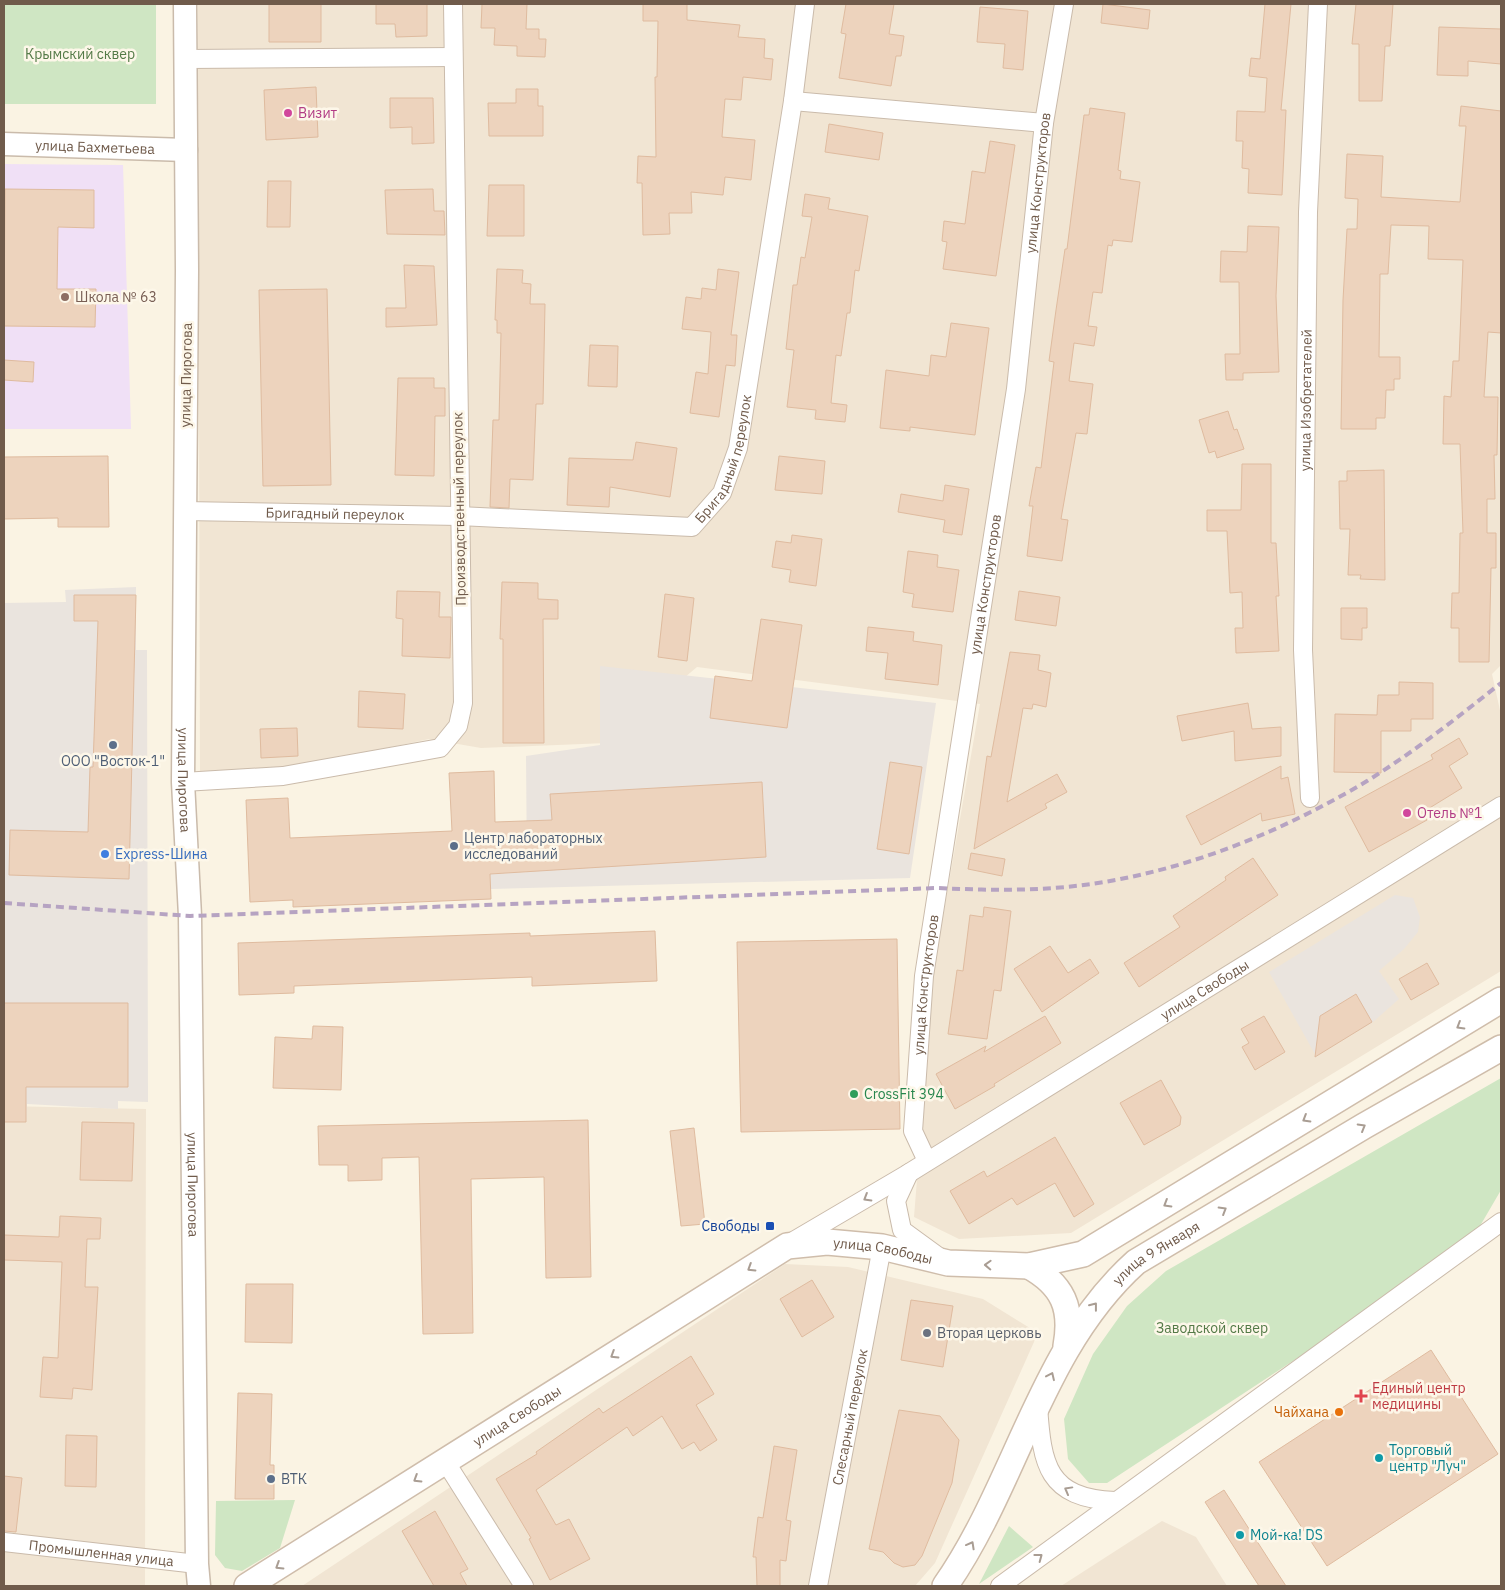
<svg xmlns="http://www.w3.org/2000/svg" width="1505" height="1590" viewBox="0 0 1505 1590" font-family="'IBM Plex Sans',sans-serif">
  <style>
    .residential { fill: #f1e5d3 }
    .industrial { fill: #eae4de }
    .education { fill: #f0e0f6 }
    .green { fill: #cfe6c3 }
    .building { fill: #edd3bd; stroke: #dfbb9f }
    .lines { fill: none; stroke-linecap: round; stroke-linejoin: round }
    .minor-casing { stroke: #cabbab; stroke-width: 20 }
    .tertiary-casing { stroke: #cabbab; stroke-width: 25 }
    .secondary-casing { stroke: #cfbdab; stroke-width: 28 }
    .minor { stroke: #fff; stroke-width: 18 }
    .tertiary { stroke: #fff; stroke-width: 22 }
    .secondary { stroke: #fff; stroke-width: 25 }
    .rail { stroke: #b6a3c2; stroke-width: 4; stroke-dasharray: 8 5; stroke-linecap: butt }
    .oneway { stroke: #a99d93 }
    .hotel-dot { fill: #d1479c; stroke: #fdf7e9; stroke-width: 2 }
    .education-dot { fill: #8d6e63; stroke: #fdf7e9; stroke-width: 2 }
    .service-dot { fill: #5c6f8a; stroke: #fdf7e9; stroke-width: 2 }
    .shop-dot { fill: #3f7fe0; stroke: #fdf7e9; stroke-width: 2 }
    .leisure-dot { fill: #2e9e5b; stroke: #fdf7e9; stroke-width: 2 }
    .transit-dot { fill: #1a4fb4; stroke: #fdf7e9; stroke-width: 2 }
    .worship-dot { fill: #6b7280; stroke: #fdf7e9; stroke-width: 2 }
    .health-dot { fill: #e0444e; stroke: #fdf7e9; stroke-width: 2 }
    .food-dot { fill: #e8710a; stroke: #fdf7e9; stroke-width: 2 }
    .culture-dot { fill: #0f9aa8; stroke: #fdf7e9; stroke-width: 2 }
    .labels { text-anchor: middle; dominant-baseline: central; stroke-width: 5; stroke-linejoin: round; paint-order: stroke }
    .park-label { font-size: 14px; fill: #547a47; stroke: #fdf7e9 }
    .hotel-label { font-size: 14px; fill: #b23c85; stroke: #fdf7e9; text-anchor: start }
    .street-label { font-size: 14px; fill: #705b4b; stroke: #fdf7e9 }
    .education-label { font-size: 14px; fill: #785e54; stroke: #fdf7e9; text-anchor: start }
    .service-label { font-size: 14px; fill: #4e5e75; stroke: #fdf7e9; text-anchor: start }
    .shop-label { font-size: 14px; fill: #366cbe; stroke: #fdf7e9; text-anchor: start }
    .leisure-label { font-size: 14px; fill: #27864d; stroke: #fdf7e9; text-anchor: start }
    .transit-label { font-size: 14px; fill: #164399; stroke: #fdf7e9; text-anchor: end }
    .worship-label { font-size: 14px; fill: #5b616d; stroke: #fdf7e9; text-anchor: start }
    .health-label { font-size: 14px; fill: #be3a42; stroke: #fdf7e9; text-anchor: start }
    .food-label { font-size: 14px; fill: #c56008; stroke: #fdf7e9; text-anchor: end }
    .culture-label { font-size: 14px; fill: #0d838f; stroke: #fdf7e9; text-anchor: start }
  </style>
  <rect width="100%" height="100%" fill="#faf3e3"/>
  <path class="residential" d="M198 4H1501V665L1492 674 1501 715V971L1071 1233 959 1239 914 1217 934 968 980 704 697 667 607 743 481 748 429 739 278 771 200 772Z
    M4 1106 146 1109 145 1586H4Z
    M785 1264 848 1267 983 1299 1038 1333 935 1563 915 1586H302Z
    M1162 1521 1196 1537 1227 1586H1061Z"/>
  <path class="industrial" d="M136 587V650H147L148 1102 118 1101V1109L27 1104 26 1122H4V603L66 602 65 590Z
    M600 666 936 703 910 878 491 889 490 874 527 872 526 756 600 745Z
    M1395 895 1413 898 1420 917 1418 932 1404 949 1379 971 1399 999 1373 1022 1316 1056 1269 972Z"/>
  <path class="education" d="M4 164 123 165 131 429H4Z"/>
  <path class="green" d="M4 4H156V104H4Z
    M1501 1078V1190L1480 1226 1421 1277 1107 1483H1089L1068 1459 1064 1419 1093 1354 1127 1306 1166 1271Z
    M295 1500 280 1548 242 1571 225 1568 215 1555 216 1501Z
    M1009 1526 1033 1547 979 1584Z"/>
  <path class="building" d="M269 4H321V42H269Z
    M376 4H427V36L396 37 395 24H376Z
    M482 4H527L526 29H539V39H546L545 57 517 56V46L494 45 495 28H481Z
    M643 4H687V20L740 25 738 37 765 39 764 58 773 59 771 80 743 77 741 100 725 99 722 137 755 140 751 180 725 177 723 195 691 192 692 213H669L670 234 643 235 642 183H637L638 156 656 157 655 77H657L658 21H643Z
    M846 4H894L889 34 904 36 901 56H896L891 86 839 78 846 34 841 33Z
    M1103 4 1150 10 1148 29 1101 23Z
    M1265 4H1291L1281 110H1286L1282 195 1248 193 1249 169 1242 168 1243 141H1236L1237 111 1265 112 1267 78 1249 76 1251 58 1260 59Z
    M1356 4H1393L1390 46H1385L1382 101H1359V44H1352Z
    M980 7 1028 11 1023 70 1003 68 1005 44 977 42Z
    M1439 27 1501 29V64L1468 61V76L1437 75Z
    M316 87 318 137 266 140 264 90Z
    M516 89H538V106H543V136H489L488 103H516Z
    M390 98H433L434 143 412 144V127L390 128Z
    M1461 106 1501 111V333L1488 332 1484 397H1498L1497 455H1494L1495 499H1487V533H1496V568H1491L1489 662H1459V628H1451L1452 593H1459L1460 533H1463L1460 444H1443L1444 396 1451 397 1453 361H1459L1463 260 1428 259 1429 226 1391 225 1388 274H1380L1379 357H1400V379H1394V390H1386L1385 418H1376V429H1341L1343 300 1347 229H1357L1358 199 1345 198 1347 154 1383 156 1381 197 1460 202 1466 126H1459Z
    M1090 108 1125 113 1118 170 1121 171 1120 179 1140 182 1132 242 1113 240 1112 246 1108 245 1102 293 1093 292 1088 326 1097 327 1094 346 1074 343 1069 381 1093 384 1087 434 1076 433 1061 519 1068 520 1062 561 1027 556 1033 506H1029L1036 467 1041 468 1054 362 1049 361 1056 310 1065 249H1067L1084 115H1089Z
    M829 124 883 133 879 160 825 152Z
    M990 141 1015 145 996 276 943 269 947 242 942 241 944 221 965 224 972 171 985 173Z
    M268 181H291L290 227H267Z
    M489 185H524V236H487Z
    M5 189 94 190V228L58 227 57 289H96L95 327 4 326Z
    M433 189 434 211H444L445 235 387 234 385 190Z
    M805 194 830 198 828 209 868 216 859 271 855 270 850 313H847L841 356 836 355 831 403 847 405 845 422 815 419 816 410 787 407 794 350 786 349 793 285H797L801 257 805 258 812 217 802 216Z
    M1248 226 1279 227 1276 296 1279 372 1243 373V380H1226L1225 354H1240L1239 282H1220L1221 251 1247 252Z
    M404 265 434 266 437 325 386 327V308H406Z
    M497 269 523 270 522 283 531 284 530 304H545L543 404H536L533 480 510 479 509 508 490 507 493 420H499L501 333H497V320H495Z
    M718 269 739 272 731 335H737L735 366 726 365 719 417 690 413 696 372 708 374 711 332 682 329 686 297 701 299 702 288 716 290Z
    M327 289 331 485 263 486 259 290Z
    M951 323 989 328 975 435 910 427V431L880 428 886 370 929 376 931 355 946 357Z
    M590 345 618 346 617 387 588 386Z
    M4 360 34 362 33 382 4 380Z
    M398 378H434V388H445V416H435L434 476 395 475Z
    M1228 411 1234 430 1237 429 1244 449 1217 458 1215 451 1209 453 1199 420Z
    M636 442 677 448 670 497 610 487 609 507 567 505 569 458 633 460Z
    M108 456 109 527H58V518L4 519V457Z
    M779 456 825 461 822 494 775 490Z
    M1242 464H1271V543H1276L1279 596H1276L1279 651 1236 653 1235 628H1243L1242 592 1230 593 1227 531H1207V510H1241Z
    M1384 470 1385 580 1360 579 1361 575H1348L1350 529H1340L1339 481H1347V471Z
    M945 485 969 489 962 535 943 532 945 520 898 512 901 494 943 501Z
    M792 535 822 539 816 586 789 582 791 570 772 567 776 541 791 543Z
    M908 551 938 555 937 567 959 570 953 612 912 607 914 594 903 592Z
    M502 582 538 583V599L558 600V619H543L544 743H503V639H500Z
    M397 591 440 592 439 617H451L450 658 402 656 403 619 396 618Z
    M1019 591 1060 597 1056 626 1015 620Z
    M665 594 694 598 687 661 658 657Z
    M74 595H136L129 879 9 875 10 830 88 832 90 767H93L98 621H74Z
    M1341 608H1367V628H1362V640L1341 639Z
    M761 619 802 625 787 728 710 718 715 676 752 681Z
    M868 627 914 632 913 641 942 645 938 685 885 679 888 653 866 651Z
    M1010 652 1040 655 1038 670 1051 673 1046 707 1033 704 1032 709 1023 708 1007 802 1057 774 1067 792 1045 804 1047 808 974 849 987 756 991 757Z
    M1399 682 1433 683V719H1411V731H1381V773L1334 772 1335 714 1377 715 1378 695H1399Z
    M359 691 405 694 403 729 358 727Z
    M1248 703 1252 729 1281 727V756L1235 761 1234 731 1182 741 1177 716Z
    M297 728 298 756 261 758 260 729Z
    M1459 738 1468 754 1449 766 1462 788 1423 812 1427 820 1369 852 1345 807 1433 759 1431 755Z
    M890 762 922 767 909 854 877 849Z
    M1281 766V779L1288 777 1295 814 1262 821 1261 813 1201 845 1186 816Z
    M494 771 495 822 552 820 550 794 762 782 766 857 490 874 491 899 293 907V900L250 902 246 800 288 798 290 838 452 831 449 773Z
    M971 853 1005 859 1002 876 968 869Z
    M1253 858 1278 895 1139 987 1124 963 1180 927 1173 916 1226 880 1225 877Z
    M984 907 1011 911 1001 991 994 990 987 1039 948 1034 957 970 963 971 970 915 983 917Z
    M655 931 657 981 532 986V977L294 986V993L239 995 238 943 530 933V936Z
    M897 939 900 1129 741 1132 737 942Z
    M1050 946 1068 973 1090 959 1099 973 1042 1012 1014 969Z
    M1427 963 1439 984 1411 1000 1399 979Z
    M1356 994 1372 1022 1315 1057 1320 1016Z
    M4 1003H128V1087H26V1122H4Z
    M1045 1016 1061 1043 994 1084 995 1086 955 1109 936 1074 986 1046 984 1052Z
    M1264 1016 1285 1052 1255 1070 1242 1047 1249 1043 1241 1029Z
    M313 1026 343 1027 341 1090 273 1088 275 1037 312 1039Z
    M1161 1080 1181 1117 1180 1125 1144 1145 1120 1103Z
    M588 1120 591 1277 546 1278 544 1177 471 1179 473 1333 423 1334 419 1157 382 1158V1180L348 1181V1165H319L318 1126Z
    M82 1122 134 1123 132 1181 80 1180Z
    M694 1128 705 1224 681 1226 670 1131Z
    M1055 1137 1094 1204 1074 1217 1055 1183 1017 1205 1012 1198 969 1224 950 1191 984 1171 987 1177Z
    M60 1216 101 1218 100 1239H87L85 1287H98L92 1390 73 1388 72 1399 40 1397 43 1357 58 1358 62 1262 4 1260V1235L59 1237Z
    M812 1280 834 1317 802 1337 780 1299Z
    M246 1284H293L292 1343 245 1342Z
    M911 1300 953 1306 943 1367 901 1360Z
    M1431 1350 1498 1454 1327 1566 1259 1462Z
    M691 1356 714 1394 696 1405 717 1440 700 1451 694 1442 682 1449 662 1416 633 1436 627 1427 536 1490 556 1525 569 1519 590 1559 550 1580 529 1539 531 1538 496 1479 537 1454 536 1452 599 1408 603 1413Z
    M238 1393 272 1394 270 1465H274V1499H235Z
    M899 1410 940 1416 959 1440 952 1483 922 1556 915 1565 903 1567 894 1563 883 1552 869 1549Z
    M66 1435 97 1436 96 1487 65 1486Z
    M774 1446 797 1450 786 1520 791 1521 786 1561 780 1560V1586H757L756 1557H753L758 1517 763 1518Z
    M4 1476 22 1478 16 1532 4 1531Z
    M1224 1490 1271 1563 1286 1586H1259L1205 1502Z
    M435 1511 468 1569 460 1573 467 1586H434L402 1531Z"/>
  <g class="lines">
    <defs>
      <g id="minor">
        <path d="M187 59 453 57"/>
        <path d="M793 101 1044 123"/>
        <path id="s1" d="M184 511 459 516 692 527 722 493 738 448 793 101 805 4"/>
        <path d="M183 782 283 776 440 748 458 726 463 703 453 4"/>
        <path id="s2" d="M1310 798 1303 650 1308 212 1318 4"/>
        <path id="s3" d="M927 1161 913 1131 924 976 1016 389 1044 123 1064 4"/>
        <path d="M909 1173 896 1201 902 1230 939 1257"/>
        <path id="s4" d="M790 1243 909 1173 1501 806"/>
        <path d="M1038 1406C1042 1465 1047 1498 1115 1501"/>
        <path d="M445 1461 524 1586"/>
        <path id="s5" d="M4 1542 197 1564"/>
        <path id="s6" d="M818 1586 882 1247"/>
        <path d="M1000 1586 1501 1222"/>
      </g>
      <g id="tertiary">
        <path id="s7" d="M185 4 187 270 183 782 190 916 197 1564 199 1586"/>
        <path id="s8" d="M4 144 186 150"/>
      </g>
      <g id="secondary">
        <path d="M1029 1266C1063 1285 1073 1308 1066 1346"/>
        <path id="s9" d="M247 1586 787 1246 827 1242 882 1247 948 1263 1029 1266 1083 1254 1501 1000"/>
        <path id="s10" d="M945 1586C1017 1483 1040 1348 1136 1262L1364 1126 1501 1048"/>
      </g>
    </defs>
    <use href="#minor" class="minor-casing"/>
    <use href="#tertiary" class="tertiary-casing"/>
    <use href="#secondary" class="secondary-casing"/>
    <use href="#minor" class="minor"/>
    <use href="#tertiary" class="tertiary"/>
    <use href="#secondary" class="secondary"/>
    <path class="rail" d="M4 903 190 916 937 888C980 890 1022 891 1066 887 1171 877 1277 835 1367 781 1414 752 1458 717 1501 683"/>
  </g>
  <defs><path id="oneway-chevron" d="M-2-3.5L2.5 0L-2 3.5" fill="none" stroke-width="1.6" stroke-linecap="round" stroke-linejoin="round" transform="scale(1.25)"/></defs>
  <g class="oneway">
    <use href="#oneway-chevron" transform="translate(1460 1026) rotate(149)"/>
    <use href="#oneway-chevron" transform="translate(1306 1119) rotate(149)"/>
    <use href="#oneway-chevron" transform="translate(1362 1127) rotate(-30)"/>
    <use href="#oneway-chevron" transform="translate(867 1198) rotate(149)"/>
    <use href="#oneway-chevron" transform="translate(1167 1204) rotate(149)"/>
    <use href="#oneway-chevron" transform="translate(1223 1210) rotate(-31)"/>
    <use href="#oneway-chevron" transform="translate(988 1265) rotate(-178)"/>
    <use href="#oneway-chevron" transform="translate(751 1268) rotate(148)"/>
    <use href="#oneway-chevron" transform="translate(1094 1306) rotate(-52)"/>
    <use href="#oneway-chevron" transform="translate(614 1355) rotate(148)"/>
    <use href="#oneway-chevron" transform="translate(1051 1376) rotate(-65)"/>
    <use href="#oneway-chevron" transform="translate(417 1479) rotate(148)"/>
    <use href="#oneway-chevron" transform="translate(1068 1490) rotate(-151)"/>
    <use href="#oneway-chevron" transform="translate(971 1545) rotate(-61)"/>
    <use href="#oneway-chevron" transform="translate(1039 1557) rotate(-37)"/>
    <use href="#oneway-chevron" transform="translate(279 1566) rotate(148)"/>
  </g>
  <g class="hotel-dot">
    <circle cx="288" cy="113" r="5"/>
    <circle cx="1407" cy="813" r="5"/>
  </g>
  <circle class="education-dot" cx="65" cy="297" r="5"/>
  <g class="service-dot">
    <circle cx="113" cy="745" r="5"/>
    <circle cx="454" cy="846" r="5"/>
    <circle cx="271" cy="1479" r="5"/>
  </g>
  <circle class="shop-dot" cx="105" cy="854" r="5"/>
  <circle class="leisure-dot" cx="854" cy="1094" r="5"/>
  <rect class="transit-dot" x="765" y="1221" width="10" height="10" rx="2.5"/>
  <circle class="worship-dot" cx="927" cy="1333" r="5"/>
  <path class="health-dot" d="M1358.5 1388.5h5v5h5v5h-5v5h-5v-5h-5v-5h5z"/>
  <circle class="food-dot" cx="1339" cy="1412" r="5"/>
  <g class="culture-dot">
    <circle cx="1379" cy="1458" r="5"/>
    <circle cx="1240" cy="1535" r="5"/>
  </g>
  <g class="labels">
    <g class="park-label">
      <text x="80" y="54">Крымский сквер</text>
      <text x="1212" y="1328">Заводской сквер</text>
    </g>
    <g class="hotel-label">
      <text x="298" y="113">Визит</text>
      <text x="1417" y="813">Отель №1</text>
    </g>
    <g class="street-label">
      <text stroke="none"><textPath href="#s8" startOffset="91">улица Бахметьева</textPath></text>
      <text stroke="none"><textPath href="#s3" startOffset="990">улица Конструкторов</textPath></text>
      <text transform="translate(186 375) rotate(-89)">улица Пирогова</text>
      <text stroke="none"><textPath href="#s2" startOffset="398">улица Изобретателей</textPath></text>
      <text stroke="none"><textPath href="#s1" startOffset="586">Бригадный переулок</textPath></text>
      <text transform="translate(459 509) rotate(-91)">Производственный переулок</text>
      <text stroke="none"><textPath href="#s1" startOffset="151">Бригадный переулок</textPath></text>
      <text stroke="none"><textPath href="#s3" startOffset="585">улица Конструкторов</textPath></text>
      <text stroke="none"><textPath href="#s7" startOffset="776">улица Пирогова</textPath></text>
      <text stroke="none"><textPath href="#s3" startOffset="180">улица Конструкторов</textPath></text>
      <text stroke="none"><textPath href="#s4" startOffset="486">улица Свободы</textPath></text>
      <text stroke="none"><textPath href="#s7" startOffset="1181">улица Пирогова</textPath></text>
      <text stroke="none"><textPath href="#s9" startOffset="735">улица Свободы</textPath></text>
      <text stroke="none"><textPath href="#s10" startOffset="400">улица 9 Января</textPath></text>
      <text stroke="none"><textPath href="#s9" startOffset="319">улица Свободы</textPath></text>
      <text stroke="none"><textPath href="#s6" startOffset="172">Слесарный переулок</textPath></text>
      <text stroke="none"><textPath href="#s5" startOffset="98">Промышленная улица</textPath></text>
    </g>
    <g class="education-label">
      <text x="75" y="297">Школа № 63</text>
    </g>
    <g class="service-label">
      <text x="113" y="761" text-anchor="middle">ООО "Восток-1"</text>
      <text x="464" y="838">Центр лабораторных<tspan x="464" dy="16">исследований</tspan></text>
      <text x="281" y="1479">ВТК</text>
    </g>
    <g class="shop-label">
      <text x="115" y="854">Express-Шина</text>
    </g>
    <g class="leisure-label">
      <text x="864" y="1094">CrossFit 394</text>
    </g>
    <g class="transit-label">
      <text x="760" y="1226">Свободы</text>
    </g>
    <g class="worship-label">
      <text x="937" y="1333">Вторая церковь</text>
    </g>
    <g class="health-label">
      <text x="1372" y="1388">Единый центр<tspan x="1372" dy="16">медицины</tspan></text>
    </g>
    <g class="food-label">
      <text x="1329" y="1412">Чайхана</text>
    </g>
    <g class="culture-label">
      <text x="1389" y="1450">Торговый<tspan x="1389" dy="16">центр "Луч"</tspan></text>
      <text x="1250" y="1535">Мой-ка! DS</text>
    </g>
  </g>
  <rect width="1505" height="1590" fill="none" stroke="#705b4b" stroke-width="10"/>
</svg>
